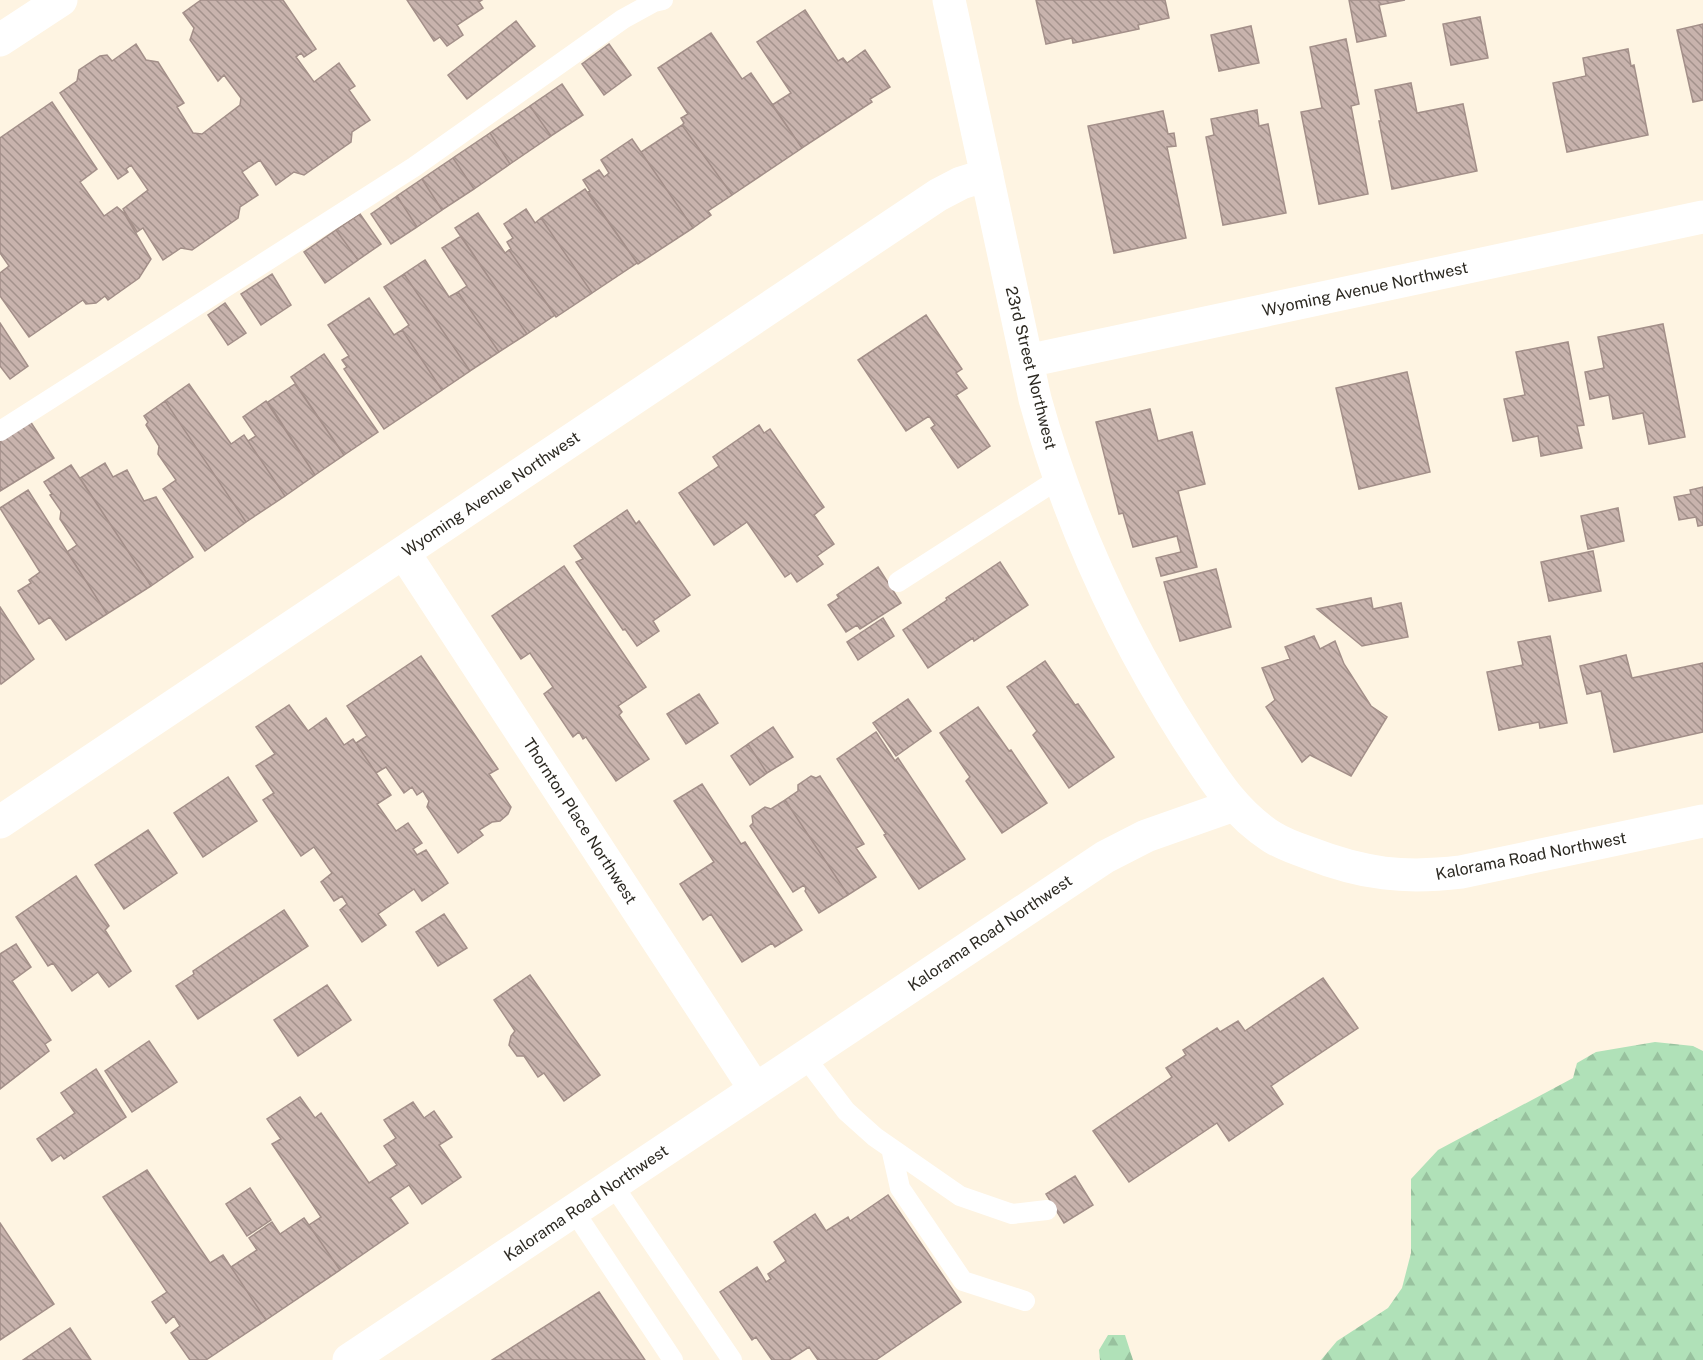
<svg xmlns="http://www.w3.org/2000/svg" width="1703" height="1360" viewBox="0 0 1703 1360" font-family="'Public Sans',sans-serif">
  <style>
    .forest { fill: url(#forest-firs) }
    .building { fill: url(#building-back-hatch); stroke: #a38f89; stroke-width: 1.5 }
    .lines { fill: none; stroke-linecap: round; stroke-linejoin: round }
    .service { stroke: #fff; stroke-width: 20 }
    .minor { stroke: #fff; stroke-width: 33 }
    .labels { text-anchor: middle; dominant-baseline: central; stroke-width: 5; stroke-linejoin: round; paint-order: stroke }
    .street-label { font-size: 16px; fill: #2c2922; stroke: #fff }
  </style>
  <defs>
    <pattern id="forest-firs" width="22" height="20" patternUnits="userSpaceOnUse" patternTransform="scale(1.5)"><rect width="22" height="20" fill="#b0e1b8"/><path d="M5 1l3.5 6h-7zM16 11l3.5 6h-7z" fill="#98c19e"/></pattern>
    <pattern id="building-back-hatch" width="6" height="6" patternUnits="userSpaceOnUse" patternTransform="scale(1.5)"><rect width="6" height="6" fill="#c8b3ad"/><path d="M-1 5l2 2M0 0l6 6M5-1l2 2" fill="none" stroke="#a3928c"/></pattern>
  </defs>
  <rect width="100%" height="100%" fill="#fef4e2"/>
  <path class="forest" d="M1655 1042 1693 1046 1703 1051V1360H1321L1337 1341 1388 1308 1402 1288 1411 1253V1179L1438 1150 1573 1078 1577 1063 1596 1052Z
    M1108 1335H1125L1133 1360H1100L1099 1350Z"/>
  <path class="building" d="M201 0H283L316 49 304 57 301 53 296 57 314 82 339 63 355 86 349 90 370 120 352 132 351 142 304 175 294 172 276 185 260 160 242 172 258 195 240 207 238 218 192 250 181 248 163 260 143 228 137 232 123 209 148 190 131 165 126 169 128 172 118 179 60 93 77 81 79 70 100 56 107 55 112 61 136 44 146 60 158 62 184 103 177 107 193 133 202 134 240 105 241 98 224 75 218 81 190 40 194 28 183 13Z
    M407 0H482L479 2 483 8 457 25 463 35 447 46 440 37 434 41Z
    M1036 0H1165L1169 18 1138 25 1139 29 1073 43 1072 38 1046 44Z
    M1349 0H1405L1379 5 1386 36 1357 42Z
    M805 10 838 61 843 58 847 63 865 50 890 87 870 99 872 102 802 148 772 105 791 93 757 42Z
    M1480 17 1488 58 1451 65 1443 24Z
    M516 21 535 46 467 99 448 75Z
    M1703 24V100L1693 102 1677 30Z
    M1251 26 1259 63 1219 71 1211 35Z
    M711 33 742 79 751 73 802 148 732 195 682 125 684 123 681 118 688 114 658 68Z
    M1346 39 1359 104 1351 106 1368 194 1319 204 1301 112 1322 108 1310 47Z
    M609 44 631 75 604 95 582 64Z
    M1628 49 1631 66 1634 65 1648 135 1567 152 1553 83 1586 76 1583 58Z
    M1411 83 1417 113 1463 104 1477 171 1392 189 1379 121H1381L1375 90Z
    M562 84 583 115 551 136 530 106Z
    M52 102 97 169 80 182 104 216 117 207 124 213 151 259 139 278 108 300 105 296 96 303 86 304 83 300 29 337 0 296V273L9 266 0 253V138Z
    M530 106 551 136 510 164 490 133Z
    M1257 110 1259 126 1268 124 1286 213 1223 225 1206 137 1214 135 1211 119Z
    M1163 111 1168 134 1174 133 1176 146 1167 147 1186 238 1114 253 1088 126Z
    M682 125 732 195 708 211 711 215 693 228 641 152Z
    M490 133 510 164 474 189 453 158Z
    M632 139 693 228 638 264 588 192 590 191 583 180 599 170 604 177 609 173 601 160Z
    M453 158 474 189 442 210 422 179Z
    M422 179 442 210 417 227 397 196Z
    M585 189 637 263 592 293 541 218Z
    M397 196 417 227 391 244 371 214Z
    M526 209 535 223 541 218 592 293 556 317 509 250 511 249 507 242 513 238 504 224Z
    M478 213 505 253 509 250 555 315 527 334 455 228Z
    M360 214 381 244 358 260 336 230Z
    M336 230 358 260 325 283 304 252Z
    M461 236 527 334 499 352 458 292 467 286 442 248Z
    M425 260 449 297 458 292 499 352 470 371 404 274Z
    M272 274 291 305 261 325 241 294Z
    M404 274 470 371 442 390 402 330 409 325 384 287Z
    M369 298 394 335 402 330 442 390 384 429 344 369 347 367 342 360 349 356 328 325Z
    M225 303 246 333 228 345 208 315Z
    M926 315 962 369 956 373 967 388 956 395 990 446 958 468 931 428 935 425 929 416 906 431 858 360Z
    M0 323 28 366 10 379 0 366Z
    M1663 324 1685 437 1649 444 1643 413 1613 419 1609 395 1590 399 1585 372 1604 368 1598 337Z
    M1568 342 1584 425 1577 426 1582 448 1541 456 1538 436 1513 441 1504 399 1525 395 1516 352Z
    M324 354 378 432 344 455 291 377Z
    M1407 372 1430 472 1359 489 1336 388Z
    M189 384 231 444 244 435 285 496 246 522 165 401Z
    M295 384 344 455 315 475 268 402Z
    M165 401 246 522 205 551 163 489 176 480 158 454 159 446 146 425 148 422 144 416Z
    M266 401 315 475 285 496 248 441 256 436 243 417Z
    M1150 409 1158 441 1192 432 1205 484 1178 491 1197 567 1161 576 1156 558 1181 552 1177 536 1133 547 1123 513 1119 514 1096 422Z
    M30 421 54 458 0 491V441Z
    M759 425 764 433 770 429 824 507 814 515 834 544 817 556 823 564 797 582 791 573 785 577 747 522 714 545 679 493 719 466 713 457Z
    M105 463 113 477 127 470 144 501 156 497 193 557 151 586 80 478Z
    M71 465 151 586 107 614 67 552 77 545 60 519 61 511 50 495 52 494 44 482Z
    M1703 487V525L1698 526 1696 517 1679 520 1674 497 1691 494 1690 490Z
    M28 490 107 614 66 640 50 617 39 624 18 591 31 583 29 580 40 572 0 508Z
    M1618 508 1624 541 1588 549 1581 516Z
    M627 510 636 524 639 521 690 595 653 621 659 631 637 646 625 629 623 630 576 562 583 559 574 546Z
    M1593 551 1601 591 1549 601 1541 562Z
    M1000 562 1028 605 974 641 973 638 928 668 903 630 947 600 946 598Z
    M564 566 646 687 618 706 622 712 619 715 649 759 616 781 586 737 583 739 579 732 573 737 544 694 553 687 530 653 521 659 492 616Z
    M878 567 901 603 860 629 857 625 846 632 828 605 839 598 837 595Z
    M1216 569 1231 627 1180 641 1164 582Z
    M1371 598 1373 609 1401 603 1408 637 1362 646 1317 609Z
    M0 607 34 659 1 684 0 682Z
    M883 618 894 636 858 660 847 642Z
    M1314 636 1320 649 1335 641 1344 664 1371 706 1387 717 1351 776 1310 755 1302 762 1266 707 1275 700 1262 668 1290 659 1285 647Z
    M1550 636 1567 723 1540 728 1539 722 1499 730 1487 672 1523 665 1518 642Z
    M1626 655 1632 678 1703 663V732L1614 752 1601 691 1587 694 1580 666Z
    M421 656 498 769 489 774 511 807 508 814 500 821 492 822 479 830 483 835 458 853 427 807 429 801 423 791 417 795 412 787 404 793 386 767 376 773 356 743 367 736 347 706Z
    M1045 661 1075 705 1078 704 1114 757 1069 788 1033 735 1037 731 1007 687Z
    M699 694 718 723 686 744 667 714Z
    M908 699 931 731 896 756 873 723Z
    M289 705 308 731 326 718 344 745 353 739 391 795 377 804 396 831 408 823 422 843 413 849 417 855 426 850 448 883 422 901 414 889 378 914 386 925 362 942 340 910 347 904 342 896 334 901 321 882 332 873 314 847 301 856 263 800 274 793 256 766 275 754 256 727Z
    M978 707 1009 751 1011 750 1047 803 1002 833 966 781 970 777 940 733Z
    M773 727 793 757 767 773 748 744Z
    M876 732 895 761 898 758 965 859 919 889 884 835 886 834 837 759Z
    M748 744 767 773 750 785 731 756Z
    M811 776 816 778 820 776 864 844 856 848 876 877 848 895 785 800 798 791V785Z
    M228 777 257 821 203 857 174 813Z
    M702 784 741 844 745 842 802 930 775 947 772 943 742 962 711 914 703 920 680 884 714 862 674 801Z
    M785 800 848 895 819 913 805 891 806 889 804 885 793 892 750 826 753 823 752 816 765 807 771 809Z
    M148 830 177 873 124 909 95 865Z
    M76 876 109 926 105 930 131 971 109 987 98 972 72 991 53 963 48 966 16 917Z
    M284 910 308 946 198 1019 176 986 194 974 193 971Z
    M444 914 467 948 438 966 416 932Z
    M16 944 31 967 12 981 51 1040 45 1044 49 1051 0 1089V954Z
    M530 975 600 1075 564 1101 544 1073 538 1077 524 1056H517L509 1045 511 1036 515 1031 494 1000Z
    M1323 978 1358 1028 1271 1086 1283 1104 1229 1141 1217 1123 1129 1182 1093 1131 1172 1077 1166 1068 1186 1055 1183 1050 1217 1028 1220 1032 1238 1021 1245 1031Z
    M327 985 351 1020 298 1056 274 1020Z
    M149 1041 177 1082 132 1112 105 1071Z
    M96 1069 126 1117 64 1159 61 1155 52 1161 37 1139 75 1113 61 1093Z
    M300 1097 315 1118 321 1113 369 1183 397 1165 384 1146 396 1138 384 1120 413 1102 424 1118 434 1111 452 1137 439 1145 461 1177 422 1204 409 1185 390 1198 408 1223 340 1270 309 1225 321 1217 272 1144 281 1139 267 1119Z
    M147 1170 210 1263 223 1255 266 1320 206 1360H190L171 1333 180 1326 174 1316 166 1323 152 1302 167 1292 103 1197Z
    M1075 1176 1093 1205 1064 1223 1046 1194Z
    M250 1188 271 1220 247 1236 226 1204Z
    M888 1195 961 1302 876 1360H818L809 1347 789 1360H772L756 1337 752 1340 720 1292 757 1267 766 1282 771 1279 768 1274 786 1261 774 1242 815 1214 826 1231 848 1217 850 1221Z
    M304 1218 340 1270 266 1320 231 1267 257 1250 249 1238 272 1222 280 1234Z
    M0 1223 54 1304 0 1340Z
    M599 1292 645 1360H492Z
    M70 1328 91 1360H23Z"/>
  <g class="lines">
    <path class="service" d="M0 431 414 167 623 19 654 2 663 0
      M898 582 1060 478
      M805 1057 846 1111 875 1137 960 1196 1012 1214 1047 1210
      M891 1148 900 1188 963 1281 1025 1301
      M613 1185 732 1360
      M574 1211 673 1360"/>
    <path class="minor" d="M949 0 1035 399C1068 518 1120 633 1187 738 1212 776 1233 812 1272 837 1283 844 1297 849 1309 853 1363 874 1404 879 1461 872L1703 821
      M0 40 61 0
      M1027 361 1703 217
      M404 553 755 1089
      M0 822 938 195 961 183 987 175
      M349 1360 1105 857 1146 836 1234 805"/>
  </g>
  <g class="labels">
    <g class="street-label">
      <text transform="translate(1365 289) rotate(-12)">Wyoming Avenue Northwest</text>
      <text transform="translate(1031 368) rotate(76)">23rd Street Northwest</text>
      <text transform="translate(491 494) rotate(-34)">Wyoming Avenue Northwest</text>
      <text transform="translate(580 821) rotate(57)">Thornton Place Northwest</text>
      <text transform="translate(1531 856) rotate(-11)">Kalorama Road Northwest</text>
      <text transform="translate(990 933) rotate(-34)">Kalorama Road Northwest</text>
      <text transform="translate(586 1203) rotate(-34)">Kalorama Road Northwest</text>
    </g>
  </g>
</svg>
